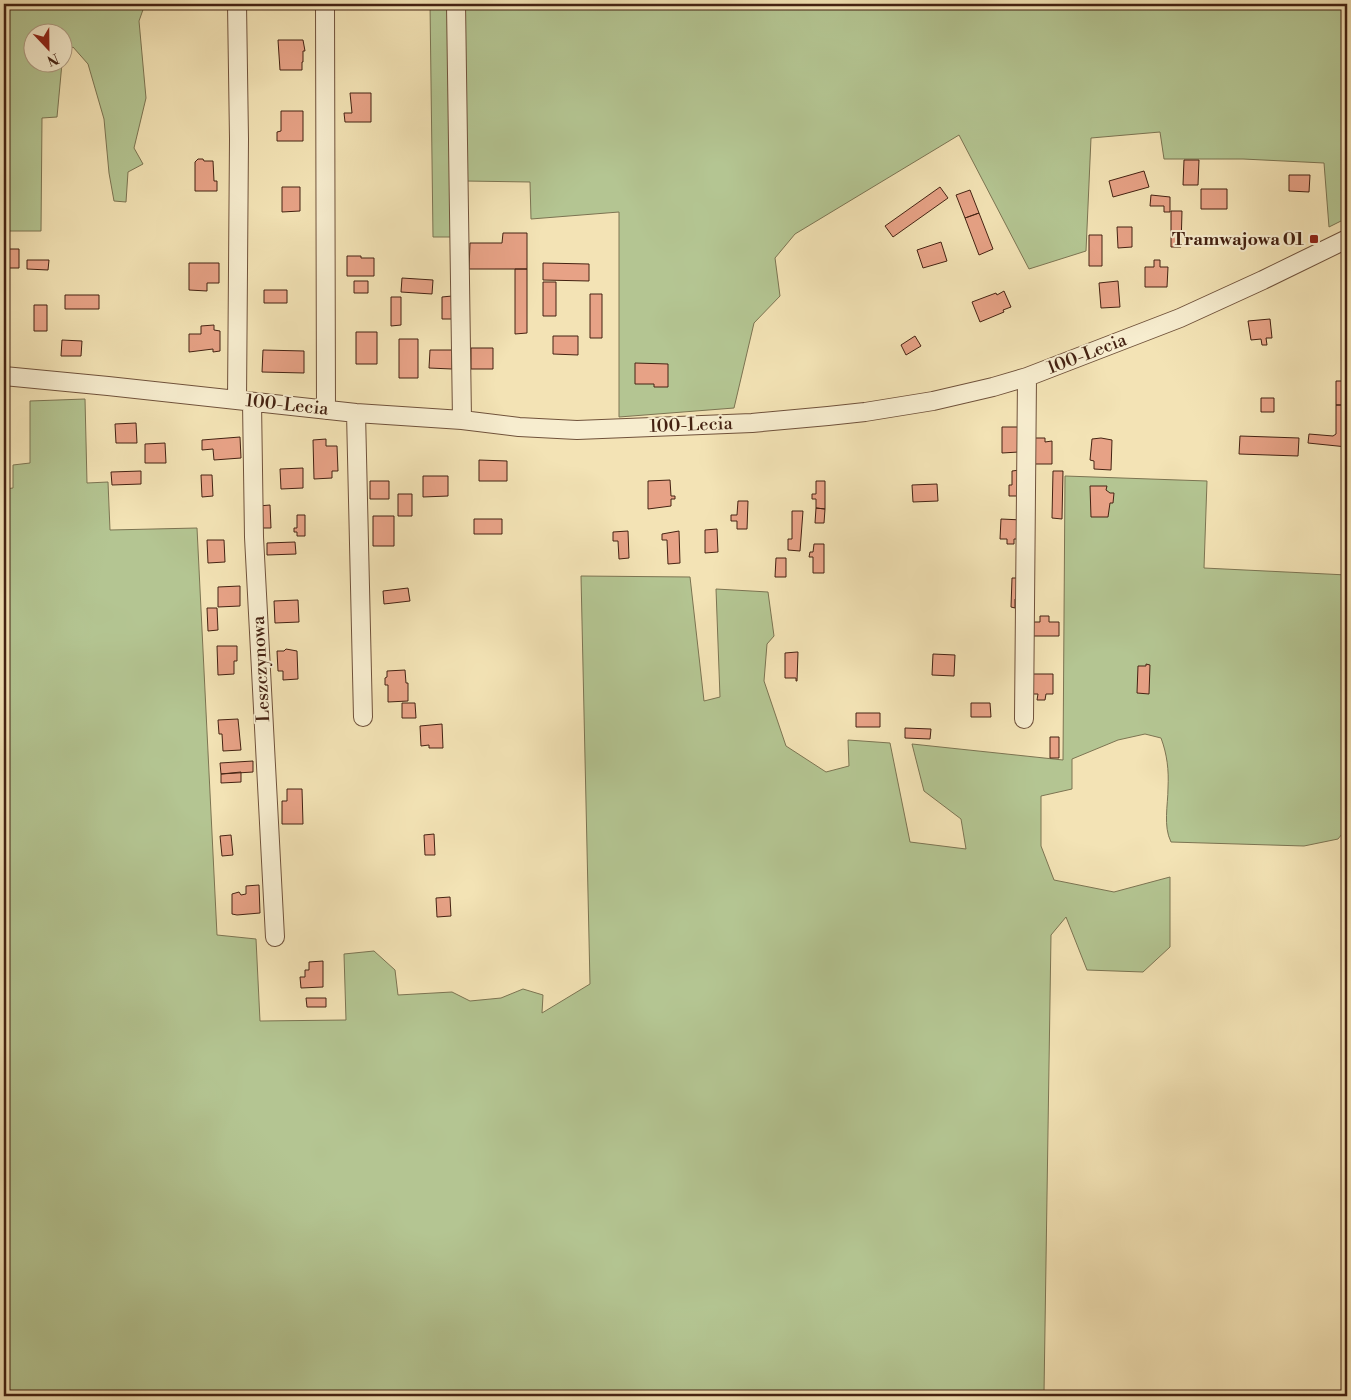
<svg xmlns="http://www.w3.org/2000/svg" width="1351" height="1400" viewBox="0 0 1351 1400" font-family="'Libre Bodoni',serif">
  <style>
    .green { fill: #b4c592; stroke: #7c7452 }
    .building { fill: #e7a286; stroke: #442212 }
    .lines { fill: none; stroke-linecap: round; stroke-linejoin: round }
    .minor-casing { stroke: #70523b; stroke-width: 20 }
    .minor { stroke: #f7edcf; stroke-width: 18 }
    .poi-dot { fill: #8f2418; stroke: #f7edcf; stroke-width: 2 }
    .labels { text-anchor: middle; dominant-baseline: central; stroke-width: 4; stroke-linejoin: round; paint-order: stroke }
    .poi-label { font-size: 18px; font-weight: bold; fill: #442212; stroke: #f7edcf; text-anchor: end }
    .street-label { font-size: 18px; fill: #442212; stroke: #f7edcf }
  </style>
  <rect width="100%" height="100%" fill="#f3e3b5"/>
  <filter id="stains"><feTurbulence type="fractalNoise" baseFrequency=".004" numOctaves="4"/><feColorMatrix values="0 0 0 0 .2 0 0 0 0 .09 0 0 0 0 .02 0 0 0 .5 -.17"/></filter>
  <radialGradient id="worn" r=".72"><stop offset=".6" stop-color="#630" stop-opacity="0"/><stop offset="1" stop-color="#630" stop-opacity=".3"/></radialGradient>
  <path class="green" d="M4 4H145L139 21 146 98 134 148 143 164 128 172 126 202 114 201 109 173 104 119 88 64 73 47 63 55 62 32H32V62L62 63 57 117 42 118 41 231H4Z
    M430 4H1347V218L1329 227 1324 163 1243 159H1164L1160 132 1091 138 1086 251 1029 269 959 135 795 234 775 258 780 296 754 323 734 408 619 417V212L531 219 530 182 465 181 462 237H433Z
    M85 399 87 483 108 482 110 530 197 528 217 935 256 939 260 1021 346 1020 344 954 374 951 395 970 398 995 452 992 470 1001 501 998 523 989 543 995 542 1013 590 984 581 576 690 577 704 701 720 697 716 589 768 592 774 636 767 644 764 681 786 746 826 772 849 766 848 740 890 743 910 842 966 849 961 819 924 791 912 744 1063 760 1065 476 1207 481 1204 568 1347 575V737L1343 750 1347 766V829H1346L1338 839 1304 846 1171 842C1163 826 1168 805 1168 788 1169 770 1167 754 1161 738L1145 734 1118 740 1072 759V789L1041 796V846L1054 880 1114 892 1170 877V947L1143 972 1087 970 1066 917 1051 935 1044 1393 1045 1396H4L5 489 13 488V465L30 463V401Z"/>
  <path class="building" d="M278 40H303L305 51H303V62H302V70H280Z
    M350 93H371V122H345L344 113H352Z
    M281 111H303V141H277V132L281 131Z
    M198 159H203L204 161H213L214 181H217V191H195V162Z
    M1184 160H1199L1198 185H1183Z
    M1144 171 1149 187 1113 197 1109 181Z
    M1289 175H1310L1309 192 1289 191Z
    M282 187H300V211L282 212Z
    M940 187 948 198 893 237 885 226Z
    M1201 189H1227V209H1201Z
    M970 190 979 213 965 218 956 195Z
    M1151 195 1170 197V212H1164V206H1150Z
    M1171 211H1182L1181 247H1171Z
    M979 213 993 249 979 255 965 218Z
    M1117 227H1132V247L1118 248Z
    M503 233H527V269H469L470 243H502Z
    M1089 235H1102V266H1089Z
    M941 242 947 261 923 268 917 250Z
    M9 249H19V268H9Z
    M4 253H9V268H4Z
    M347 256H361V258H374V276H347Z
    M27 260H49L48 270 27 269Z
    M1154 260H1160V267H1168L1167 287H1145V267H1154Z
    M189 263H219V283H207V291L189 290Z
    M543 263 589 264V281L543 280Z
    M515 269H527V333L515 334Z
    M402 278 433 280 432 294 401 292Z
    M354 281H368V293H354Z
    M1118 281 1120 307 1101 308 1099 283Z
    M543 282H556V316H543Z
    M264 290H287V303H264Z
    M1004 291 1011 307 1003 310 1004 312 980 322 972 302 996 293 997 295Z
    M590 294H602V338H590Z
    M65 295H99V309H65Z
    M452 296V319H442V297Z
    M391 297H401V325L391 326Z
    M34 305H47V331H34Z
    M1270 319 1272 338H1266L1267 345H1262L1261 339 1251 340 1248 321Z
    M214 325V330L220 331V351L213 352V349L189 352V334H201V326Z
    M356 332H377V364H356Z
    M553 336H578V355L553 354Z
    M915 336 921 346 906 355 901 345Z
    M399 339H418V378H399Z
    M62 340 82 341 81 356H61Z
    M471 348H493V369H471Z
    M263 350 304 351V373L262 372Z
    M430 350H452V369L429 368Z
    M635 363 668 364V387H654V384H635Z
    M1336 381H1347V405H1336Z
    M1261 398H1274V412H1261Z
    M1336 405H1347V447L1308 443 1309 434 1333 436 1336 434Z
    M136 423 137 443H116L115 424Z
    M1002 427H1018L1019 452 1002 453Z
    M1240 436 1299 438 1298 456 1239 454Z
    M240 437 241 458 214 460 213 449 202 450V440Z
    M1033 438H1045V442L1052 441V464H1034Z
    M1101 438 1112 440 1111 470 1094 469V461L1090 460 1092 439Z
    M326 439V446H337L338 471H332V478L314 479 313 440Z
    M165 443 166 463H145V444Z
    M479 460 507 461V481H479Z
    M303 468V488L281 489 280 469Z
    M1020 470 1021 496H1009V485H1012V471Z
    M141 471V484L112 485 111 472Z
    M1053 471H1063L1062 519 1052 518Z
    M201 475H212L213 496 202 497Z
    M423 476H448V496L423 497Z
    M670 480 671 496H675V499H671V506L648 509V481Z
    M370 481H389V499H370Z
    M816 481H825V509L816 508V499H812V494H816Z
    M937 484 938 501 913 502 912 485Z
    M1090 486H1107L1106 490 1110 493H1114L1113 503H1110L1108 517H1091Z
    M398 494H412V516H398Z
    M738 501H748L747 529H737V521H731V515H737Z
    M270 505 271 528H259L258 506Z
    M816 508 825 509 824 523H815Z
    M792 511H803L800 551 788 550V539H792Z
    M297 515H305V536H297V532H294V528H297Z
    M373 516H394V546H373Z
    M474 519H502V534H474Z
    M1001 519 1022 520 1021 539H1014V544H1007V539H1000Z
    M717 529 718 552 705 553V530Z
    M628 531 629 558 619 559 618 541H613V532Z
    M679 531 680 563 668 564 667 540H662V534Z
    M207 540H224L225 562 208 563Z
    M295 542 296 554 267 555V543Z
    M814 544H824V573H813V557H809L810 552H813Z
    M776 558H786V577H775Z
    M1012 578H1020V599H1015V608L1011 607Z
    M240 586V606L218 607V587Z
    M408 588 410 601 384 604 383 591Z
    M298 600 299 622 275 623 274 601Z
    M207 608H217L218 630 208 631Z
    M1040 616H1049V622H1059V636H1033V622H1040Z
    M217 646H237V661H234V674L218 675Z
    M286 649 297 651 298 679 283 680V671H278L277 651H284Z
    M797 652H798L797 681H796V678H785V653Z
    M933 654 955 655 954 676 932 675Z
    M1146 664 1150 665 1149 694 1137 693 1138 666H1146Z
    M405 670 406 683H408V701L388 702V685H385V678L387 677V671Z
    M1030 674H1053V694H1046L1045 700H1037L1038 694H1030Z
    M402 703H415L416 718H402Z
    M971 703H990L991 717H971Z
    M856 713H880V727H856Z
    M238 719 241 750 223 751 222 734H219L218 720Z
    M442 724 443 748H429V745L421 746 420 726Z
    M905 728 931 729 930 739 905 738Z
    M1050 737H1059V758H1050Z
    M253 761V772L221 774 220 763Z
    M241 772V782L221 783V774Z
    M287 789H302L303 824H282V801H287Z
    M434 834 435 855H425L424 835Z
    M231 835 233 855 222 856 220 836Z
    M259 885 260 913 237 915 232 914V894L239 892 241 895 246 894V886Z
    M450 897 451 916 437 917 436 898Z
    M323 961V987L301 988 300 977H305V970H309V962Z
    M306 998H326V1007H307Z"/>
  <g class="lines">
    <defs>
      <path id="minor" d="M325 4 326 410
        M456 4 462 420
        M4 376 108 386 356 413 462 420 519 427 577 430 752 423 828 416 865 412 933 401 993 387 1027 377 1180 318 1263 280 1347 239
        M237 400 239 139 237 4
        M252 402 254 537 275 937
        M356 413 363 717
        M1024 719 1027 377"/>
    </defs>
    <use href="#minor" class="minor-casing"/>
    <use href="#minor" class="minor"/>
  </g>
  <rect class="poi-dot" x="1309" y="234" width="10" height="10" rx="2.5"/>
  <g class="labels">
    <g class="poi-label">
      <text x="1304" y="239">Tramwajowa 01</text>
    </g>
    <g class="street-label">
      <text transform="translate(1087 354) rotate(-21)">100-Lecia</text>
      <text transform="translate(287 405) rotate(6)">100-Lecia</text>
      <text transform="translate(691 425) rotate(-2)">100-Lecia</text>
      <text transform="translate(261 669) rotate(-93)">Leszczynowa</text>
    </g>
  </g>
  <rect width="1351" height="1400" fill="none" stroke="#f3e3b5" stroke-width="20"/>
  <rect x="5" y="5" width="1341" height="1390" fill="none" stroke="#442212" stroke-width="2.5"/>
  <rect x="10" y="10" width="1331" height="1380" fill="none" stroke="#442212"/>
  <g transform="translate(48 48) rotate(158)"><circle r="24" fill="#f7edcf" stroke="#af9c83"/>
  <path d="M0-4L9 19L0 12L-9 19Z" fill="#8f2418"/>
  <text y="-8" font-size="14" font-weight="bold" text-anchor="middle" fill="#442212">N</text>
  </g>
  <rect width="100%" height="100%" filter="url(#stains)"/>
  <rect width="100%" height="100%" fill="url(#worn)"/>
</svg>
